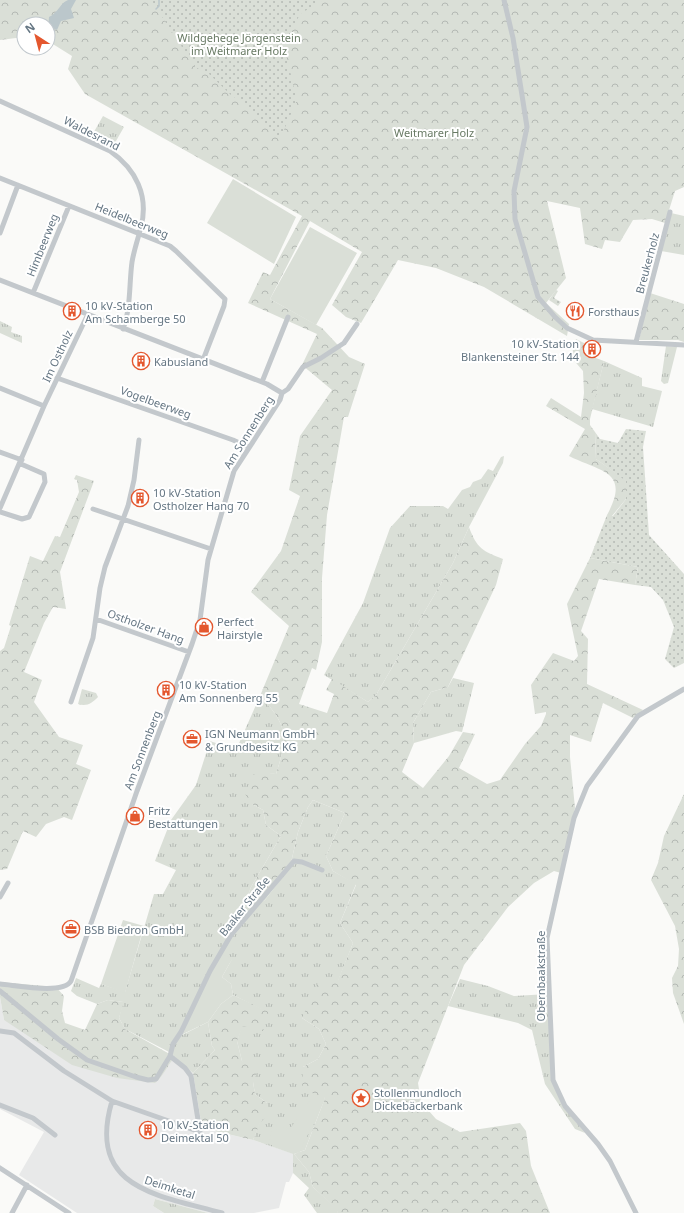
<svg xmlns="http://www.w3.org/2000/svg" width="684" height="1213" viewBox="0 0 684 1213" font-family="'Noto Sans',sans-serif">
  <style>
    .built { fill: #e8e9e9 }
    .grass { fill: url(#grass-tufts) }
    .forest { fill: url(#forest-crowns) }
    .park { fill: url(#park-dots) }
    .garden { fill: #dadfd7 }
    .water { fill: #bbc7cb }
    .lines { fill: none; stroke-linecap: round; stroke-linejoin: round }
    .stream { stroke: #bbc7cb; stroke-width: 1.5 }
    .minor { stroke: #c3c8cc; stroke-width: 5 }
    .labels { text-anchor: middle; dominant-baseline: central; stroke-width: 4; stroke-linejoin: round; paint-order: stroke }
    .park-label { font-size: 11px; fill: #687a64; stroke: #fff }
    .street-label { font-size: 11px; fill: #657683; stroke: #fff }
    .poi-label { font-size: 11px; fill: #657683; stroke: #fff; text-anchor: start }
  </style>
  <defs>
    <pattern id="grass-tufts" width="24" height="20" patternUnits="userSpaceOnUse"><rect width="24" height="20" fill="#dadfd7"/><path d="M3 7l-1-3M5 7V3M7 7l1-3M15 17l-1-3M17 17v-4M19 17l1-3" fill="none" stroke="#b4b9b4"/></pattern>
    <pattern id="forest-crowns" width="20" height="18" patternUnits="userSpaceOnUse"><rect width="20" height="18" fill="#dadfd7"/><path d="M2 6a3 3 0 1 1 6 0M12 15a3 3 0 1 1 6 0" fill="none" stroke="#b4b9b4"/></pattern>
    <pattern id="park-dots" width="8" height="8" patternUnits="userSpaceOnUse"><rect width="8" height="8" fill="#dadfd7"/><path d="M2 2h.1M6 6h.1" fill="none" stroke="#b4b9b4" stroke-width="1.8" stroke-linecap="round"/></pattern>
  </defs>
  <rect width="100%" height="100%" fill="#fafaf8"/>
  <path class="built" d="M0 997 4 1020 168 1064 175 1057 193 1073 202 1128 253 1140 294 1154 293 1173 289 1182H286L279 1208 254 1213H208L155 1199 153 1206 164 1213H77L19 1175 44 1132 0 1109Z"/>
  <path class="grass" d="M103 116 124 127 112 148 91 137Z
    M671 213 684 216V255L661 251Z
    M0 321 12 327 11 332 22 336V343L0 333Z
    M666 346 677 347 668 383 664 384 661 381Z
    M604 361 642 378V386L662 391 653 427 592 409Z
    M504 456 503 463 469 527 453 563 376 695 368 702 324 675 363 603 390 528 410 506H443L448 509 462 490 470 487 473 482 481 479 488 469 493 471 501 457Z
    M453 678 474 683 462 732 456 731 414 743 413 723 431 692 448 687Z
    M82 689 96 693 98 697C92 703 87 707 78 704Z
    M260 696C288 725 288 737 276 774L264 773 252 804 263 810 266 825 281 836 251 887 242 911 265 900 290 867 298 832 308 807 313 800 345 813 326 856 333 871 356 884 340 923 353 943 338 981 302 1018 319 1029 326 1044 318 1059 303 1067 325 1098 305 1150 294 1154 309 1172 313 1187 337 1209 338 1213H317L304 1195 309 1188 293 1173V1154L253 1140 267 1103 255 1094 253 1082 242 1061 237 1041 242 1026 269 1013 233 995 231 984 222 977 232 959 182 1035 208 1022 212 1046 215 1050 193 1073 169 1052 125 1029 119 1018 123 1002 108 1000 97 1004 77 996 71 991 76 978 99 988 101 984 125 992 154 894H163L176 870 155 861 171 820 196 785 210 741 236 750Z
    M460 979 488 986 514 996 548 994 551 1080 563 1106 585 1133 575 1129 545 1084 532 1030 518 1023 448 1006Z
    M155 1199 208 1213H164L153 1206Z"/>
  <path class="forest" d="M0 0H684V187L675 191 665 223 652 219 633 220 620 242 605 240 602 249 585 244 580 208 547 201 566 278 546 303 569 324 567 336 484 287 436 268 398 260 361 323 346 317 332 305 362 252 310 221 270 299 322 328 349 357 365 364 348 417H344L327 515 322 578V642L316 670 312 668 299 704 327 713 334 694 326 690 332 679 368 702 376 695 453 563 469 527C477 549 483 551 503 559L496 585 448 687 431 692 413 723 414 743 402 772 423 788 449 756 463 732 475 734 459 768 487 784 500 780 525 744 541 726 546 714V712L535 714 531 685 553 653 574 661 578 656 567 604 590 558 638 567 635 585 599 579 581 631 588 639 587 684 643 710 633 718 603 703 591 742 570 735V757L575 808 561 873 554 871 534 883 508 907 464 965 418 1083 421 1102 436 1119 460 1132 520 1123 526 1131 531 1166 550 1213H338L336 1209 313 1187 309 1172 294 1154 305 1150 325 1098 302 1089 303 1067 318 1059 326 1044 319 1029 302 1018 319 980H338L353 943 340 923 356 885 333 871 326 856 345 813 313 800 308 807 298 832 290 867 265 900 242 912 251 887 281 836 266 825 263 810 252 804 245 794 256 771 276 774C288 737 288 725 260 696L289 626 251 592 281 551 300 496 289 490 300 436 332 390 302 365 317 334 248 303 263 272 270 275 302 216 85 94 68 69 72 56 48 41V24H24V37L0 40Z
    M650 293 684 304V342L678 340H639Z
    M576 339 586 344 585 354 604 361 590 419V425L595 432 596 459 627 481 626 499 612 516 609 517 607 515C631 471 601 472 569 456L585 429 546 406 551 398 581 417 584 393 583 371 571 357Z
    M76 475 94 481 60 572 66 609 53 607 44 623 24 672 42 680 34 702 59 737 83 745 76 764 91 770 72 820 64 817 46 824 36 837 23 831 7 869 0 870V651L4 648 11 626 9 625 30 556 43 561 55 536 60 537 79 492 77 480 74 479Z
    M684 794V1024L673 993 672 978 678 966 679 949 675 926 651 880 658 863 664 836Z
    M0 982 56 987 64 996 62 1011 65 1023 85 1030 97 1004 108 1000 124 1002 119 1018 125 1029 175 1057C167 1065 164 1076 155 1083L117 1078 72 1065 4 1020 0 997Z
    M233 995 269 1012 263 1031 243 1026 237 1041 242 1061 259 1067 253 1082 255 1094 267 1103 270 1112 260 1123 253 1140 202 1128 193 1073 215 1050 212 1046 208 1022 221 1004Z"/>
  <path class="park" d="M151 0H323L300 14 290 34 283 42 297 100 280 139 245 103 232 96 207 72 195 67Z
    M556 290 558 291 554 298 561 302 558 306 549 300Z
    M626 429 646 431 643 447 649 535 684 574V663L674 668 665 659 674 627 663 600 651 587 635 585 638 567 590 558 607 515 613 516 626 499V481L596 459 595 432 600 439 618 443Z"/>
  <path class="garden" d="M233 179 296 217 274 264 207 223Z
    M310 227 357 253 316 325 270 299Z
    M123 920 144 926 125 993 101 984Z
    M221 953 232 959 222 977 231 984 233 995 221 1004 208 1022 181 1035Z
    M314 1094 325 1099 299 1153 268 1144 273 1124 290 1129Z"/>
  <path class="water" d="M68 0H76L71 9 74 18 61 21 57 30C50 27 48 25 49 17 58 13 60 3 68 0Z"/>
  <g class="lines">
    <path class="stream" d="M156 9 159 6V0"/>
    <path class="minor" d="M504 0 513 38 527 127 514 191 515 219 538 297 555 317 567 328 593 340 684 345
      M0 101 110 151C136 169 149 196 141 227 138 239 134 250 132 262 129 284 131 308 123 329
      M0 178 170 246 176 251 225 299 224 306 203 360
      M0 233 18 185
      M0 280 267 384 282 393 280 400 234 471 208 560 200 620 192 644 137 791 71 981C63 995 15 985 0 984
      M33 293 69 206
      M636 342 670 212
      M57 378 233 440 248 447
      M262 382 288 317
      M0 388 44 406
      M282 393 288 389 303 367 321 358 344 343 357 324
      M0 452 22 460
      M0 508 44 406 88 314
      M93 509 211 549
      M0 512 22 519 29 517 45 482 44 474 21 464
      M96 619 189 652
      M71 702 93 638 100 588 105 567 128 506 134 480 139 440
      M0 897 8 883
      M0 991 58 1039 87 1060 136 1077 148 1080 156 1079 170 1056 173 1044 181 1032 210 971 231 935 294 861 302 862 322 870
      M0 1031 14 1033 64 1071 112 1101 200 1132 191 1076 185 1068 170 1056
      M112 1101C86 1189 158 1195 222 1213
      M0 1105 33 1118 55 1135
      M0 1168 69 1213
      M12 1213 27 1185
      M636 1213 610 1161 598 1144 565 1106 553 1080 547 938 574 818 587 786 638 716 684 689"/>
  </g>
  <defs>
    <symbol id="building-ring" viewBox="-11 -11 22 22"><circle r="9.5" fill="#fff" stroke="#e4572e" stroke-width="1.5"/><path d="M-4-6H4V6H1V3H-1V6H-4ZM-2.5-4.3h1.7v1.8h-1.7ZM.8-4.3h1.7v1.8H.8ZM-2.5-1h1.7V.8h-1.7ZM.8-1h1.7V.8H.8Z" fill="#e4572e"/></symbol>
    <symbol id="restaurant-ring" viewBox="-11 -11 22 22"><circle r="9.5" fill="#fff" stroke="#e4572e" stroke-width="1.5"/><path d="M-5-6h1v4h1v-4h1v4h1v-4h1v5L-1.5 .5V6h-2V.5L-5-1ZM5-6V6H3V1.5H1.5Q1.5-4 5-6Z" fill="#e4572e"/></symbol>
    <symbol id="shop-ring" viewBox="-11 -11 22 22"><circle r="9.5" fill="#fff" stroke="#e4572e" stroke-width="1.5"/><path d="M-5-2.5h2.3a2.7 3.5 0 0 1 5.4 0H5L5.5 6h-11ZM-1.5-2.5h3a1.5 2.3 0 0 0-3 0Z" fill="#e4572e"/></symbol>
    <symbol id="office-ring" viewBox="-11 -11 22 22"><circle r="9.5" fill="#fff" stroke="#e4572e" stroke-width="1.5"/><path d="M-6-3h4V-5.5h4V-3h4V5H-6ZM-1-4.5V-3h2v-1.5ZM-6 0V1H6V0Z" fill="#e4572e"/></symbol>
    <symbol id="sight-ring" viewBox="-11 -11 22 22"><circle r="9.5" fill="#fff" stroke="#e4572e" stroke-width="1.5"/><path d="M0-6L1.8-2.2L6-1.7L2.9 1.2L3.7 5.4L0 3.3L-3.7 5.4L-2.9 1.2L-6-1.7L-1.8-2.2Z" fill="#e4572e"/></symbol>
  </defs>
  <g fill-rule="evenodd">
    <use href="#building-ring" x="62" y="301" width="20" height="20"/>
    <use href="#restaurant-ring" x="565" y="301" width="20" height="20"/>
    <use href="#building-ring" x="582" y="339" width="20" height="20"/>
    <use href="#building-ring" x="131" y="351" width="20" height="20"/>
    <use href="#building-ring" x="130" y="488" width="20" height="20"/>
    <use href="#shop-ring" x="194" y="617" width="20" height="20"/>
    <use href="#building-ring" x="156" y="680" width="20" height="20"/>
    <use href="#office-ring" x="182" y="729" width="20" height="20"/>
    <use href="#shop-ring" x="125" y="806" width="20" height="20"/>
    <use href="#office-ring" x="61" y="919" width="20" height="20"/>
    <use href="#sight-ring" x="351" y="1088" width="20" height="20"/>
    <use href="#building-ring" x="138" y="1120" width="20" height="20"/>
  </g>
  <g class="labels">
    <g class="park-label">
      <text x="239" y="37">Wildgehege Jörgenstein<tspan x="239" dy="13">im Weitmarer Holz</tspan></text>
      <text x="434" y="132">Weitmarer Holz</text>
    </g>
    <g class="street-label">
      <text transform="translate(92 133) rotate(27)">Waldesrand</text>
      <text transform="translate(132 220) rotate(22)">Heidelbeerweg</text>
      <text transform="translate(42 245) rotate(-68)">Himbeerweg</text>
      <text transform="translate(647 263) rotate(-75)">Breukerholz</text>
      <text transform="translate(57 356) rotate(-65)">Im Ostholz</text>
      <text transform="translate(156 402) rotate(20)">Vogelbeerweg</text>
      <text transform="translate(248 432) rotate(-58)">Am Sonnenberg</text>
      <text transform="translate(146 626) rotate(20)">Ostholzer Hang</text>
      <text transform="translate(142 750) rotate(-69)">Am Sonnenberg</text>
      <text transform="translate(244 906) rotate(-51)">Baaker Straße</text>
      <text transform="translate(540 976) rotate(-90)">Obernbaakstraße</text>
      <text transform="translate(170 1187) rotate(18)">Deimketal</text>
    </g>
    <g class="poi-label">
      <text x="85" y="305">10 kV-Station<tspan x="85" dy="13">Am Schamberge 50</tspan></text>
      <text x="588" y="311">Forsthaus</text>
      <text x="579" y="343" text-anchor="end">10 kV-Station<tspan x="579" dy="13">Blankensteiner Str. 144</tspan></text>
      <text x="154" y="361">Kabusland</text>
      <text x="153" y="492">10 kV-Station<tspan x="153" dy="13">Ostholzer Hang 70</tspan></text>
      <text x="217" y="621">Perfect<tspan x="217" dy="13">Hairstyle</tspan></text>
      <text x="179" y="684">10 kV-Station<tspan x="179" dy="13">Am Sonnenberg 55</tspan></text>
      <text x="205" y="733">IGN Neumann GmbH<tspan x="205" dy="13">&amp; Grundbesitz KG</tspan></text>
      <text x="148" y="810">Fritz<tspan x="148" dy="13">Bestattungen</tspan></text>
      <text x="84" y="929">BSB Biedron GmbH</text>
      <text x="374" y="1092">Stollenmundloch<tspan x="374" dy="13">Dickebäckerbank</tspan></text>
      <text x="161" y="1124">10 kV-Station<tspan x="161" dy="13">Deimektal 50</tspan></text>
    </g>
  </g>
  <g transform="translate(36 36) rotate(324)"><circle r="19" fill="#ffffff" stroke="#c1c8cd"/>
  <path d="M0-3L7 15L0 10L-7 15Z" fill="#e4572e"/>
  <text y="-6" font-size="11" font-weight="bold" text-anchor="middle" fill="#657683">N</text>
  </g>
</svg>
